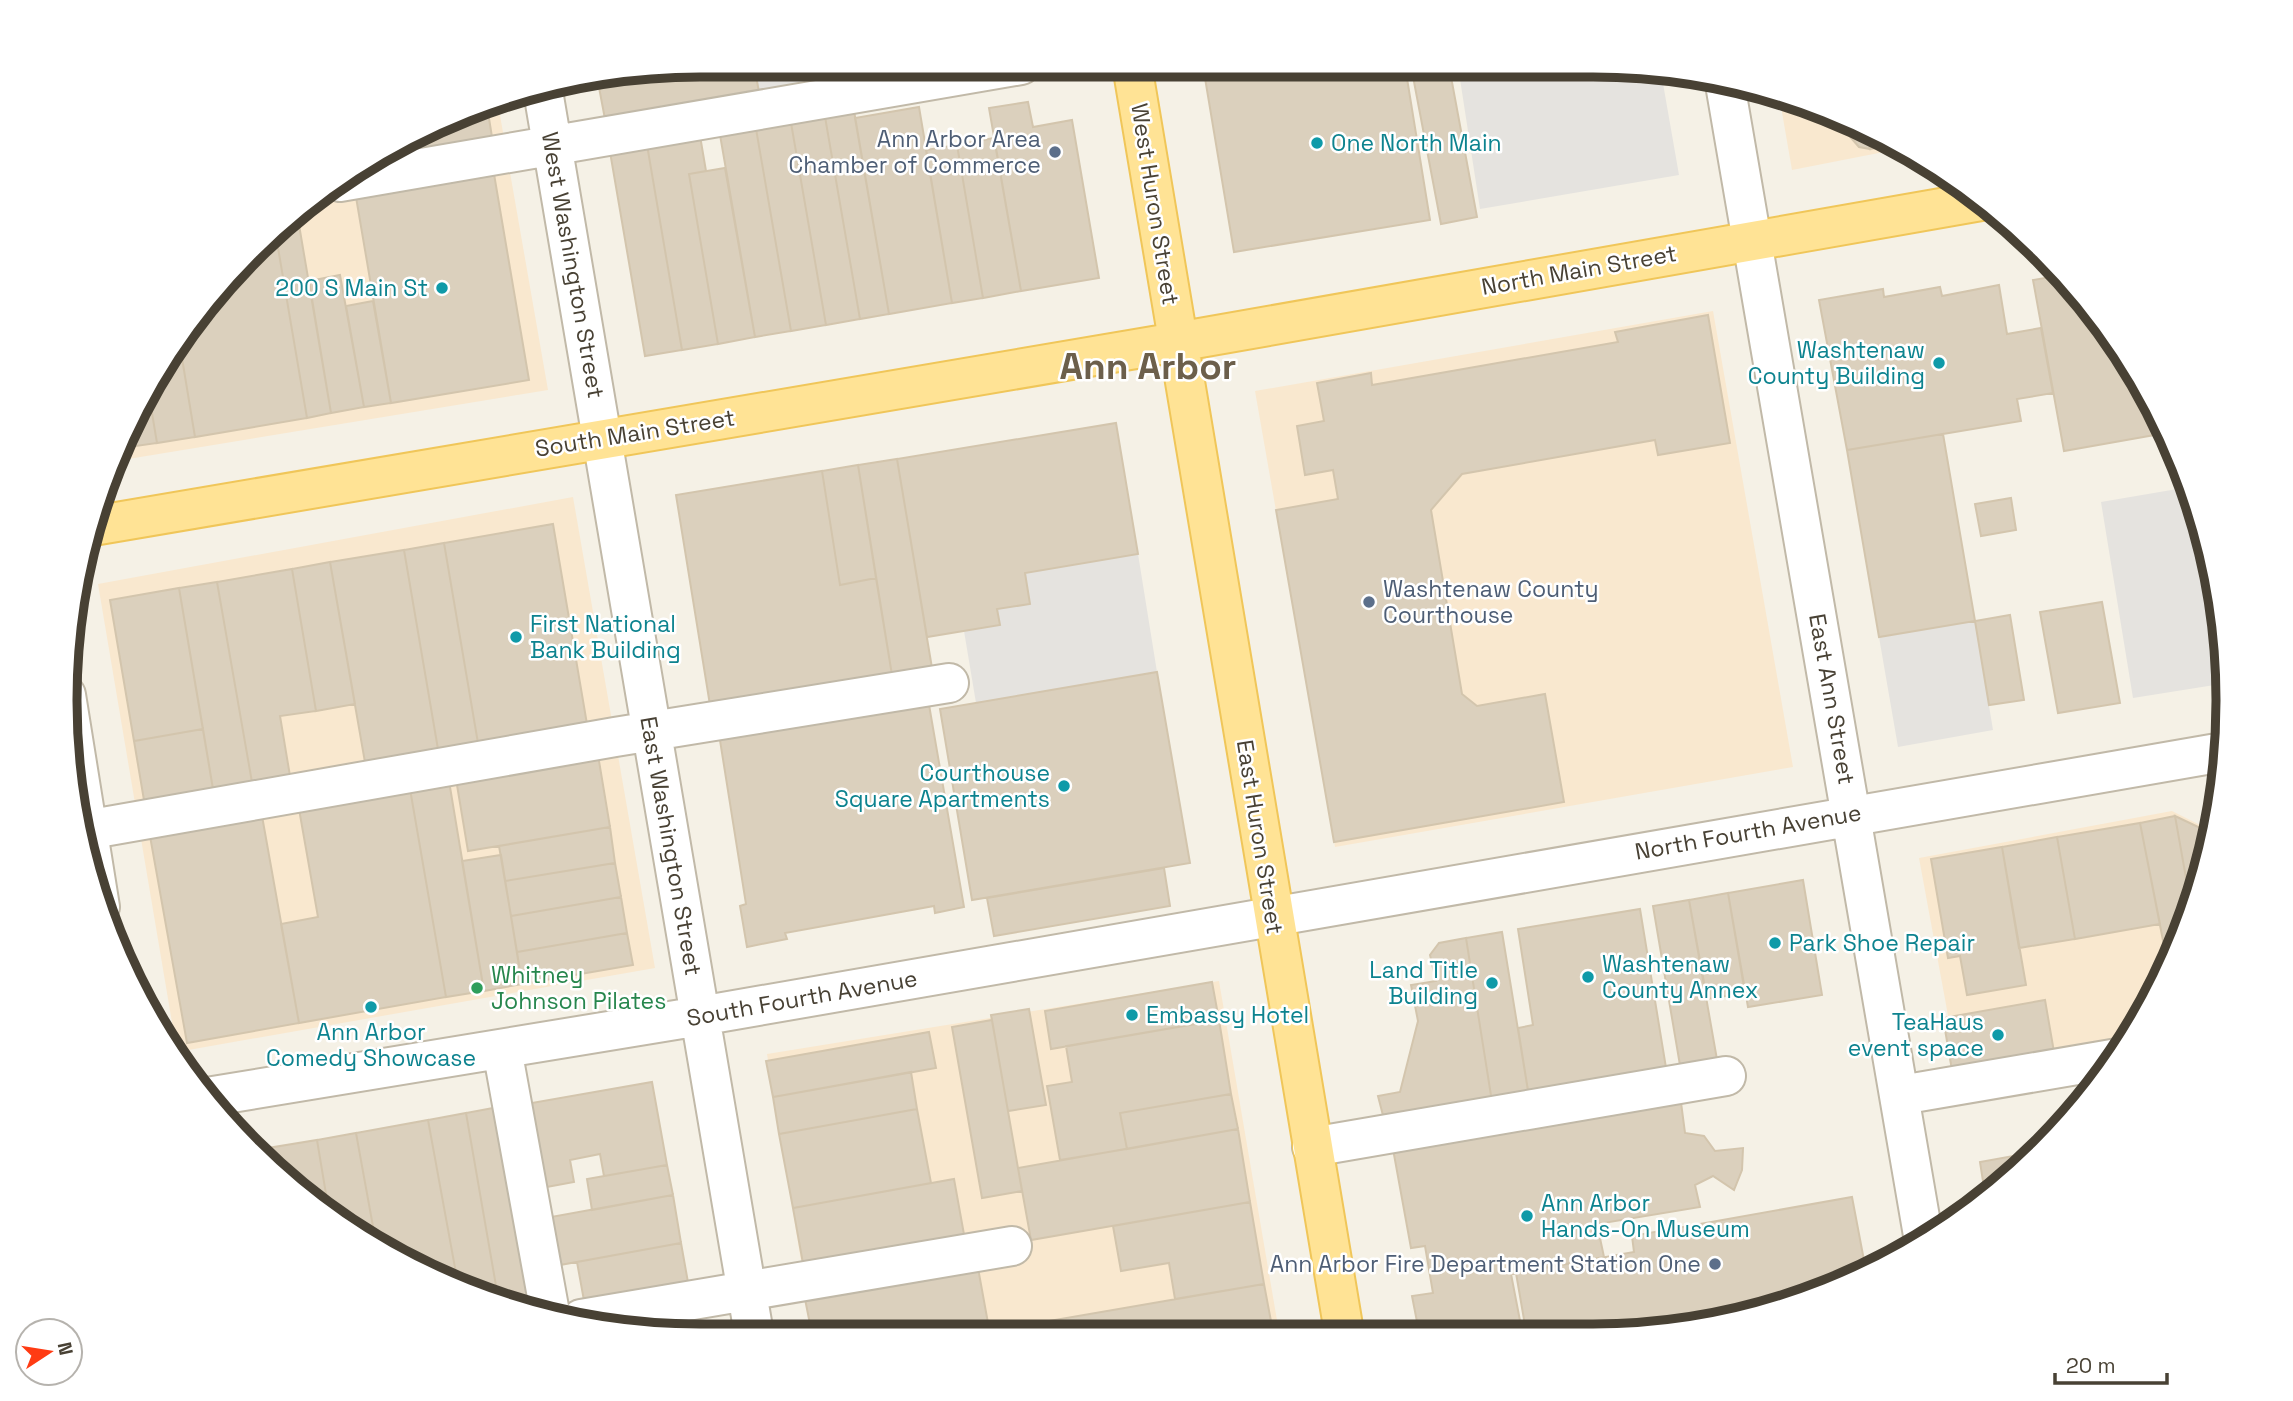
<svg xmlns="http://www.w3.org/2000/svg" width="2293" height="1401" viewBox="0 0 2293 1401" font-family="'Space Grotesk',sans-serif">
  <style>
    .commercial { fill: #f9e8cf }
    .parking { fill: #e5e3df }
    .building { fill: #dbd0bd; stroke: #d3c5ad; stroke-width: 2 }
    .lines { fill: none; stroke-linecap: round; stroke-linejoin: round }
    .minor-casing { stroke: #c1b9a8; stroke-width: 42 }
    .major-casing { stroke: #f0c659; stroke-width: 42 }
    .minor { stroke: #fff; stroke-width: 38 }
    .major { stroke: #ffe395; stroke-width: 38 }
    .culture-dot { fill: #0f9aa8; stroke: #fff; stroke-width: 2.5 }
    .service-dot { fill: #5c6f8a; stroke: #fff; stroke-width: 2.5 }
    .leisure-dot { fill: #2e9e5b; stroke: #fff; stroke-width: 2.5 }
    .labels { text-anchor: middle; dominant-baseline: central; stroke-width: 5; stroke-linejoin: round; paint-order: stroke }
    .service-label { font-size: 23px; fill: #4e5e75; stroke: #fff; text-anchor: end }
    .culture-label { font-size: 23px; fill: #0d838f; stroke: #fff; text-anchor: start }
    .street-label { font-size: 23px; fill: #484134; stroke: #fff }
    .leisure-label { font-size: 23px; fill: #27864d; stroke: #fff; text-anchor: start }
    .town-label { font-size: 37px; font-weight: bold; fill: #6c5f4b; stroke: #fff }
    .rim { fill: none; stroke: #484134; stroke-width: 9 }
  </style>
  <rect width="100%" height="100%" fill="#f5f1e6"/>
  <path class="commercial" d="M1779 95 1797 99 1899 149 1792 170Z
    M497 98 548 390 116 461 172 347 314 196Z
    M1713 311 1793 767 1335 847 1255 391Z
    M573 497 655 968 177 1052 98 584Z
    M2172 811 2214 832 2180 944 2125 1047 1959 1075 1919 858Z
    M1219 981 1279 1332 813 1334 767 1054Z"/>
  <path class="parking" d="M754 65H914L759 92Z
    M1458 66H1634L1661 72 1679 175 1480 209Z
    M2189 487 2216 577 2227 683 2133 698 2101 502Z
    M1138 554 1157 672 976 703 964 631 999 625 997 609 1030 604 1025 573Z
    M1975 621 1993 730 1898 747 1879 637Z"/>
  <path class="building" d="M700 65H754L759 92 605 119 598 82Z
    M1203 66H1405L1430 220 1234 252Z
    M1411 66H1449L1477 217 1441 224Z
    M1028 102 1033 127 1072 120 1099 278 1021 291 989 108Z
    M853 105 889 314 860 319 824 111Z
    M487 106 492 137 391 155 479 107Z
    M919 107 952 303 889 314 855 118Z
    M824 111 860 319 826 325 790 117Z
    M1832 116 1867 133 1870 149 1859 147Z
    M790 117 826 325 791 331 755 123Z
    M755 123 791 331 755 337 719 129Z
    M699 130 706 171 689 174 718 344 682 350 646 139Z
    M1867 133 1891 145 1870 149Z
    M994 138 1021 291 983 298 957 145Z
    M646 139 682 350 645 356 609 146Z
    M957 145 983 298 952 303 926 150Z
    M725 168 755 337 718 344 689 174Z
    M494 174 529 380 391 403 356 197Z
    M297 213 331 413 307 418 276 236Z
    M276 236 307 418 195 437 179 340Z
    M340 275 364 407 331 413 309 281Z
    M2062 275 2121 348 2166 433 2064 451 2033 280Z
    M1999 285 2007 334 2041 328 2053 393 2017 399 2021 421 1847 450 1819 300 1883 289 1884 297 1940 287 1942 296Z
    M373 301 391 403 364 407 346 306Z
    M1708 315 1730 443 1658 455 1655 440 1462 474 1431 510 1462 694 1477 706 1545 694 1564 802 1334 842 1276 510 1338 499 1333 470 1305 475 1297 426 1324 421 1317 383 1371 373 1372 385 1618 342 1615 332Z
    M179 340 195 437 157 443 149 395Z
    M149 395 157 443 122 448Z
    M1116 423 1138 554 1025 573 1030 604 997 609 1000 625 927 637 897 459Z
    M1943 434 1975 621 1879 637 1847 450Z
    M897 459 932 668 892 675 858 465Z
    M858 465 876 578 840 585 822 471Z
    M822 471 840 585 876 578 892 675 710 705 676 495Z
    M2011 498 2016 530 1981 536 1975 504Z
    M553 524 588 730 479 749 444 543Z
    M444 543 479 749 439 755 404 550Z
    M404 550 439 755 366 768 330 562Z
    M330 562 355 704 316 711 292 569Z
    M292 569 316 711 280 716 291 782 253 788 217 582Z
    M217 582 253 788 214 795 179 588Z
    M179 588 203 729 134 741 110 600Z
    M2102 602 2120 703 2058 713 2040 612Z
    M2010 615 2024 700 1989 705 1975 621Z
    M1157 672 1190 863 972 900 940 709Z
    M928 699 964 907 935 913 934 906 785 933 787 939 747 947 740 906 746 904 719 734Z
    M203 729 214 795 145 806 134 741Z
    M598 755 610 827 468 851 456 779Z
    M449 781 484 991 446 997 410 789Z
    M410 789 446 997 299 1023 281 924 318 917 299 809Z
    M262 816 299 1023 187 1043 150 836Z
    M2175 816 2191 906 2180 944 2168 966 2140 823Z
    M2175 816 2213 834 2191 906Z
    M2140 823 2160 924 2075 939 2057 837Z
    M610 827 615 863 505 881 499 846Z
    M2057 837 2075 939 2019 948 2002 847Z
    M2002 847 2026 985 1967 995 1960 956 1948 958 1931 859Z
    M501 855 522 984 484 991 462 861Z
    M615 863 621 897 511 916 505 881Z
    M1164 868 1170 906 994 936 987 898Z
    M1803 880 1822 995 1748 1007 1728 893Z
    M1728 893 1745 993 1707 999 1689 900Z
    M621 897 627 933 517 952 511 916Z
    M1689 900 1719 1071 1682 1077 1653 906Z
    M1640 909 1668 1080 1530 1103 1518 1028 1533 1025 1518 929Z
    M1502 932 1530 1103 1493 1108 1466 938Z
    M627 933 633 965 522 984 517 952Z
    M1466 938 1493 1108 1386 1127 1378 1096 1400 1092 1418 1021 1411 985 1436 981 1430 955 1439 943Z
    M1212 982 1219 1020 1051 1049 1045 1011Z
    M2045 1000 2054 1052 1952 1070 1943 1018Z
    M1029 1009 1046 1105 1008 1111 991 1015Z
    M992 1020 1022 1191 982 1198 952 1027Z
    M1219 1020 1231 1094 1120 1113 1127 1149 1060 1160 1047 1086 1072 1082 1066 1046Z
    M929 1032 936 1068 773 1097 766 1061Z
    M911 1072 917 1109 779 1134 773 1097Z
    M652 1082 667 1165 604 1176 600 1154 570 1160 574 1182 541 1188 526 1104Z
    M1231 1094 1238 1129 1127 1149 1120 1113Z
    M1680 1095 1685 1133 1704 1136 1715 1151 1743 1148 1742 1170 1734 1190 1713 1176 1695 1185 1700 1207 1597 1224 1604 1257 1511 1274 1522 1331 1419 1332 1412 1296 1433 1293 1425 1246 1411 1248 1393 1149Z
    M504 1106 540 1311 499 1303 466 1113Z
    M917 1109 931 1183 793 1208 779 1134Z
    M466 1113 499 1303 458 1284 428 1120Z
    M428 1120 458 1284 376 1243 356 1133Z
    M1238 1129 1250 1202 1031 1240 1018 1168Z
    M356 1133 376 1243 347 1229 329 1212 317 1140Z
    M317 1140 329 1212 262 1149Z
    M2041 1151 1985 1194 1980 1162Z
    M667 1165 673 1195 592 1210 587 1179Z
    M954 1179 965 1240 804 1269 793 1208Z
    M673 1195 681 1243 549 1267 540 1219Z
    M1852 1197 1866 1271 1797 1302 1675 1331H1526L1516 1273 1634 1252 1632 1236Z
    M1250 1202 1264 1284 1175 1299 1169 1263 1121 1271 1113 1226Z
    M681 1243 689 1288 585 1306 577 1262Z
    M978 1268 990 1334H812L805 1299Z
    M1264 1284 1273 1332 1045 1333 1043 1322Z
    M694 1317 697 1335H659L628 1329Z"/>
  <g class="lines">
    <defs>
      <path id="minor" d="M1725 84 1924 1241
        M543 91 754 1334
        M340 182 1021 65
        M66 695 100 907
        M86 830 615 737 949 683
        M502 1049 550 1313
        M1901 1095 2118 1058
        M207 1097 700 1016 2223 752
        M1312 1147 1726 1076
        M581 1319 1012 1246"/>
      <path id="major" d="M1132 65 1344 1332
        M93 526 1177 342 1981 201"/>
    </defs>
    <use href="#minor" class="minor-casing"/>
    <use href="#major" class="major-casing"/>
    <use href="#minor" class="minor"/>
    <use href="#major" class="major"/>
  </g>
  <g class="culture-dot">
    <circle cx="1317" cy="143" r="7"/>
    <circle cx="442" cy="288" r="7"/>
    <circle cx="1939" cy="363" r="7"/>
    <circle cx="516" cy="637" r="7"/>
    <circle cx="1064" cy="786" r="7"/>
    <circle cx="1775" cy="943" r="7"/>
    <circle cx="1588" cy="977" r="7"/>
    <circle cx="1492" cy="983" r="7"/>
    <circle cx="371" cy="1007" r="7"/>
    <circle cx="1132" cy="1015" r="7"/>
    <circle cx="1998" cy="1035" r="7"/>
    <circle cx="1527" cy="1216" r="7"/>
  </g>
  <g class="service-dot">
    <circle cx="1055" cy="152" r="7"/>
    <circle cx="1369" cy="602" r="7"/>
    <circle cx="1715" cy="1264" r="7"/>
  </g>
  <circle class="leisure-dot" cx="477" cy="988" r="7"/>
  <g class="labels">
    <g class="service-label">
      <text x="1041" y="139">Ann Arbor Area<tspan x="1041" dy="26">Chamber of Commerce</tspan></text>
      <text x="1383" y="589" text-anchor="start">Washtenaw County<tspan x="1383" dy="26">Courthouse</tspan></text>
      <text x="1701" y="1264">Ann Arbor Fire Department Station One</text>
    </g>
    <g class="culture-label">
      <text x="1331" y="143">One North Main</text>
      <text x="428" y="288" text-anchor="end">200 S Main St</text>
      <text x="1925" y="350" text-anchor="end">Washtenaw<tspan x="1925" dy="26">County Building</tspan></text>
      <text x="530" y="624">First National<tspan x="530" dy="26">Bank Building</tspan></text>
      <text x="1050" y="773" text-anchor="end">Courthouse<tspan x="1050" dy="26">Square Apartments</tspan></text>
      <text x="1789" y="943">Park Shoe Repair</text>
      <text x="1602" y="964">Washtenaw<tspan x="1602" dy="26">County Annex</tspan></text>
      <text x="1478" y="970" text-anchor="end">Land Title<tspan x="1478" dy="26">Building</tspan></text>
      <text x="1146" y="1015">Embassy Hotel</text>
      <text x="1984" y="1022" text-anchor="end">TeaHaus<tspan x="1984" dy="26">event space</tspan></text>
      <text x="371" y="1032" text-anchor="middle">Ann Arbor<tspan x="371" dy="26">Comedy Showcase</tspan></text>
      <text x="1541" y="1203">Ann Arbor<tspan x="1541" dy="26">Hands-On Museum</tspan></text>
    </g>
    <g class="street-label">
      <text transform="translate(1155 204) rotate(81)">West Huron Street</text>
      <text transform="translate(573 265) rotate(80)">West Washington Street</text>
      <text transform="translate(1579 270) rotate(-10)">North Main Street</text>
      <text transform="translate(635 433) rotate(-9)">South Main Street</text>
      <text transform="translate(1832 699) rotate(80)">East Ann Street</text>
      <text transform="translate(1748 832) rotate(-10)">North Fourth Avenue</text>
      <text transform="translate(1260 837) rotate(81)">East Huron Street</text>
      <text transform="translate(671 846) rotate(80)">East Washington Street</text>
      <text transform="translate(802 998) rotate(-10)">South Fourth Avenue</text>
    </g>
    <g class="leisure-label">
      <text x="491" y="975">Whitney<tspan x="491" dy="26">Johnson Pilates</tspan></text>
    </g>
    <g class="town-label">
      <text x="1148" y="366">Ann Arbor</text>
    </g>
  </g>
  <path d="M0 0H2293V1401H0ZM700 77H1593A623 623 0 0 1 2216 700V701A623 623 0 0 1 1593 1324H700A623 623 0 0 1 77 701V700A623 623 0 0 1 700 77Z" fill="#fff" fill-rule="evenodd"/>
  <path class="rim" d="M700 77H1593A623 623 0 0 1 2216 700V701A623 623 0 0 1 1593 1324H700A623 623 0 0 1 77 701V700A623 623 0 0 1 700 77Z"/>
  <g transform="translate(49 1352) rotate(78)"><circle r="33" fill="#ffffff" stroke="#b6b3ae" stroke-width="2"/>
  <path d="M0-5L12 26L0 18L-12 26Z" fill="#ff3b13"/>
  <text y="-10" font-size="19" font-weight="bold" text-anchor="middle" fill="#484134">N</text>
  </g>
  <path d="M2055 1373v10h112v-10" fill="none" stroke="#484134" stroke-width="3.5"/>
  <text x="2066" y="1373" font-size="21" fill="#484134" stroke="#ffffff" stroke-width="5" paint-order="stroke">20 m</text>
</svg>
